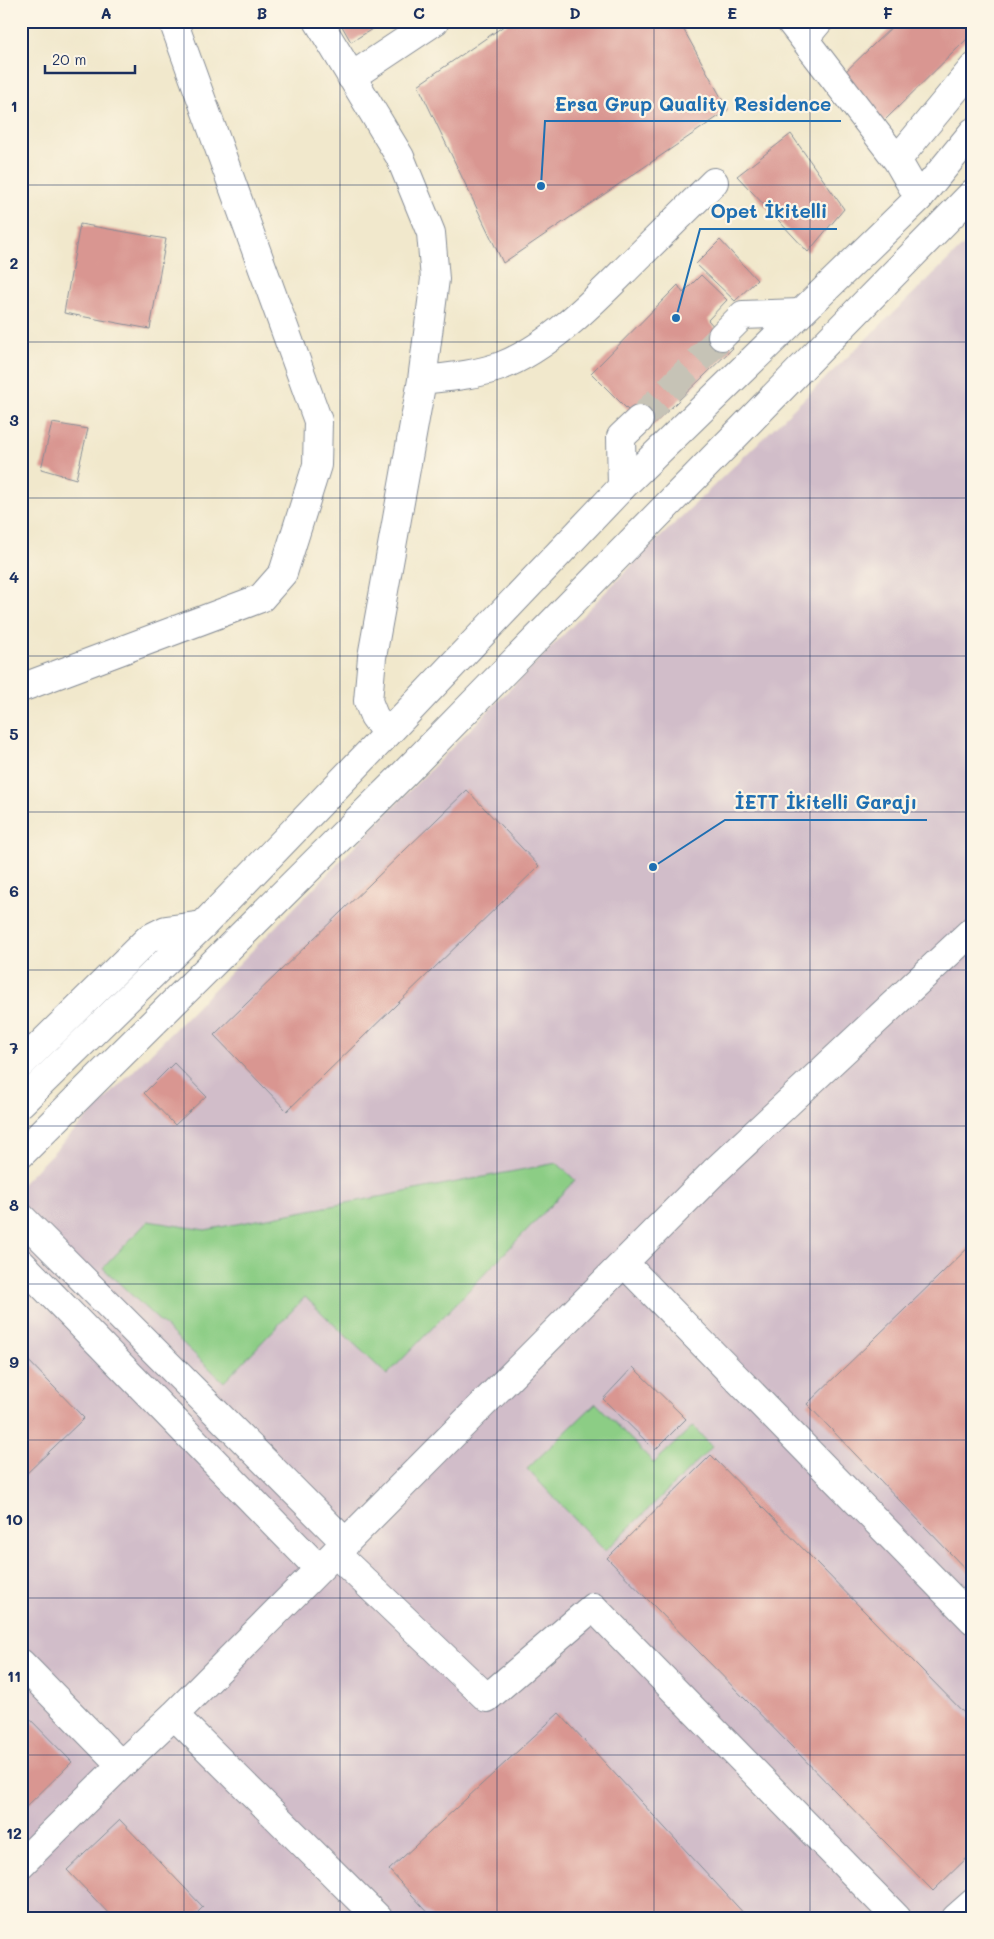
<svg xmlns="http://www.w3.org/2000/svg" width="994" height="1939" viewBox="0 0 994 1939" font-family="Mali,sans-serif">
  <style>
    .industrial { fill: #d1bdc9 }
    .green { fill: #8ccd85; stroke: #547e72 }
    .building { fill: #d99691 }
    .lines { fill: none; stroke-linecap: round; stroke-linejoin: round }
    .minor-tunnel { stroke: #c6c3b6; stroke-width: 28; stroke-dasharray: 28 14; stroke-linecap: butt }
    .minor-casing { stroke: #868c95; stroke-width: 30 }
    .major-casing { stroke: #868c95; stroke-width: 30 }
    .minor { stroke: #fff; stroke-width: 28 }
    .major { stroke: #fff; stroke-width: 28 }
    .grid { fill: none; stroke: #1b2f5e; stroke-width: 1; stroke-opacity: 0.55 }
    .leader { fill: none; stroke: #1f6fb2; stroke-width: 2 }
    .callout-dot { fill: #1f6fb2; stroke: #fcf5e5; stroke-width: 2 }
    .callout-label { font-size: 19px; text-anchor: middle; font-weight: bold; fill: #1f6fb2; stroke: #fcf5e5; stroke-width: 4.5; stroke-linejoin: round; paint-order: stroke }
    .neatline { fill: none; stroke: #1b2f5e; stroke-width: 2 }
    .grid-label { font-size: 16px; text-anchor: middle; font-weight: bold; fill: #1b2f5e }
  </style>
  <rect width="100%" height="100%" fill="#fcf5e5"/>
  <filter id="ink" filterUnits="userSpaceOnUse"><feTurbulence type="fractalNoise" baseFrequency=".02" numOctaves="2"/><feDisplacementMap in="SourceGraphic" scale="10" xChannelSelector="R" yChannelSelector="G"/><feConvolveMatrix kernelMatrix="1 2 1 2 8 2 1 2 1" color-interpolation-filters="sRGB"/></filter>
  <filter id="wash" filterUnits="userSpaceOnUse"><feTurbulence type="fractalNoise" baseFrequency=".0096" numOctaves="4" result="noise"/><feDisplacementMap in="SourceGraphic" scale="20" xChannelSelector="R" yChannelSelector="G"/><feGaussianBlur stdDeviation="1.12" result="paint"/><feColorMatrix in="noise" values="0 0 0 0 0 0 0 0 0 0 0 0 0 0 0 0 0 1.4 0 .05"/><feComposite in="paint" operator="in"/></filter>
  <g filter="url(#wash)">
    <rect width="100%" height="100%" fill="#f1e8cc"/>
    <path class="industrial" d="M973 236V1918H21V1185L647 550Z"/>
    <path class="green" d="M557 1163 575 1180 387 1375 305 1297 224 1382 103 1268 148 1221 205 1230Z
      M596 1403 654 1463 693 1426 712 1447 605 1551 527 1469Z"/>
    <g id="blocks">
      <path class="building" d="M339 21H374L377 26 351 42Z
        M511 21H679L728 110 503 263 418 85Z
        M898 21H973V33L883 122 842 75Z
        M791 134 844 209 808 252 737 176Z
        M80 224 166 239 150 329 64 313Z
        M720 240 757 280 735 301 696 264Z
        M701 275 727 300 708 320 733 348 648 430 591 373 678 285 683 293Z
        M52 423 88 429 76 479 41 469Z
        M467 790 539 866 287 1111 214 1035Z
        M174 1063 206 1096 175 1125 144 1093Z
        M973 1243V1577L807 1404Z
        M21 1353 84 1418 21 1479Z
        M633 1367 686 1419 655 1450 603 1399Z
        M711 1455 973 1722V1852L933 1891 607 1558Z
        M21 1710 72 1762 21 1812Z
        M559 1713 748 1918H433L389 1870Z
        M120 1820 203 1907 192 1918H113L67 1870Z"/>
    </g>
  </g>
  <g filter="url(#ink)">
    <use href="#blocks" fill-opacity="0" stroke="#868c95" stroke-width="1"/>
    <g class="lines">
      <path class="minor-tunnel" d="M639 420 722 336"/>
      <defs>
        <path id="minor" d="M318 21 400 157 431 233 435 279 422 380 372 657 368 701 374 716 387 734
          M790 21 804 39
          M819 21 804 39 897 160 919 198
          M351 77 435 21
          M897 160 973 68
          M722 336 743 315 800 313
          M422 380C449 377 476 375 501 366 548 348 592 303 627 268 656 239 685 211 714 182
          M622 487 621 437 639 420
          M21 688 261 598 283 573 317 465 318 421 173 21
          M21 1064 148 939 166 930 203 925
          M21 1217 346 1543
          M21 1263 319 1569
          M624 1263 973 1620
          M335 1553 487 1698 593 1607 897 1918
          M21 1663 121 1765 21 1864
          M174 1715 378 1918
          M121 1765 174 1715 714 1172 973 930
          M956 1918 973 1903"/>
        <path id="major" d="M21 1103 203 925 387 734 622 487 919 198 973 132
          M21 1154 403 775 973 193"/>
      </defs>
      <use href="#minor" class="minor-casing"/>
      <use href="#major" class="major-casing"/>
      <use href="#minor" class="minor"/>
      <use href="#major" class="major"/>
    </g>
  </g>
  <path class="grid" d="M184 21V1918M340 21V1918M497 21V1918M654 21V1918M810 21V1918M21 185H973M21 342H973M21 498H973M21 656H973M21 812H973M21 970H973M21 1126H973M21 1284H973M21 1440H973M21 1598H973M21 1755H973"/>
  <path class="leader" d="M541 186L545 121H841M676 318L700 229H837M653 867L725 820H927"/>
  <g class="callout-dot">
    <circle cx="541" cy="186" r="5"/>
    <circle cx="676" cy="318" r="5"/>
    <circle cx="653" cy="867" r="5"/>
  </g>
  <g class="callout-label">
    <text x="693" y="111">Ersa Grup Quality Residence</text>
    <text x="769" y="218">Opet İkitelli</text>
    <text x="826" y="809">İETT İkitelli Garajı</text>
  </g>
  <rect width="994" height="1939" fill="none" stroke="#fcf5e5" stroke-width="55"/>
  <path d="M45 65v8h90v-8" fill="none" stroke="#1b2f5e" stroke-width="2.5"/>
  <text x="52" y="65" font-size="15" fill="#1b2f5e" stroke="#fcf5e5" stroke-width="4" paint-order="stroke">20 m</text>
  <rect x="28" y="28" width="938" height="1884" class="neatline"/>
  <g class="grid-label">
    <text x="106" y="19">A</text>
    <text x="262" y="19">B</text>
    <text x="419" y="19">C</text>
    <text x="575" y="19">D</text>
    <text x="732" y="19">E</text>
    <text x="888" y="19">F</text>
    <text x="14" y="112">1</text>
    <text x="14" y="269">2</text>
    <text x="14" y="426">3</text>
    <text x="14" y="583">4</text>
    <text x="14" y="740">5</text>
    <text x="14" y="897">6</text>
    <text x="14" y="1054">7</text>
    <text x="14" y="1211">8</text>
    <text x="14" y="1368">9</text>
    <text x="14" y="1525">10</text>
    <text x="14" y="1682">11</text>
    <text x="14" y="1839">12</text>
  </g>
</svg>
